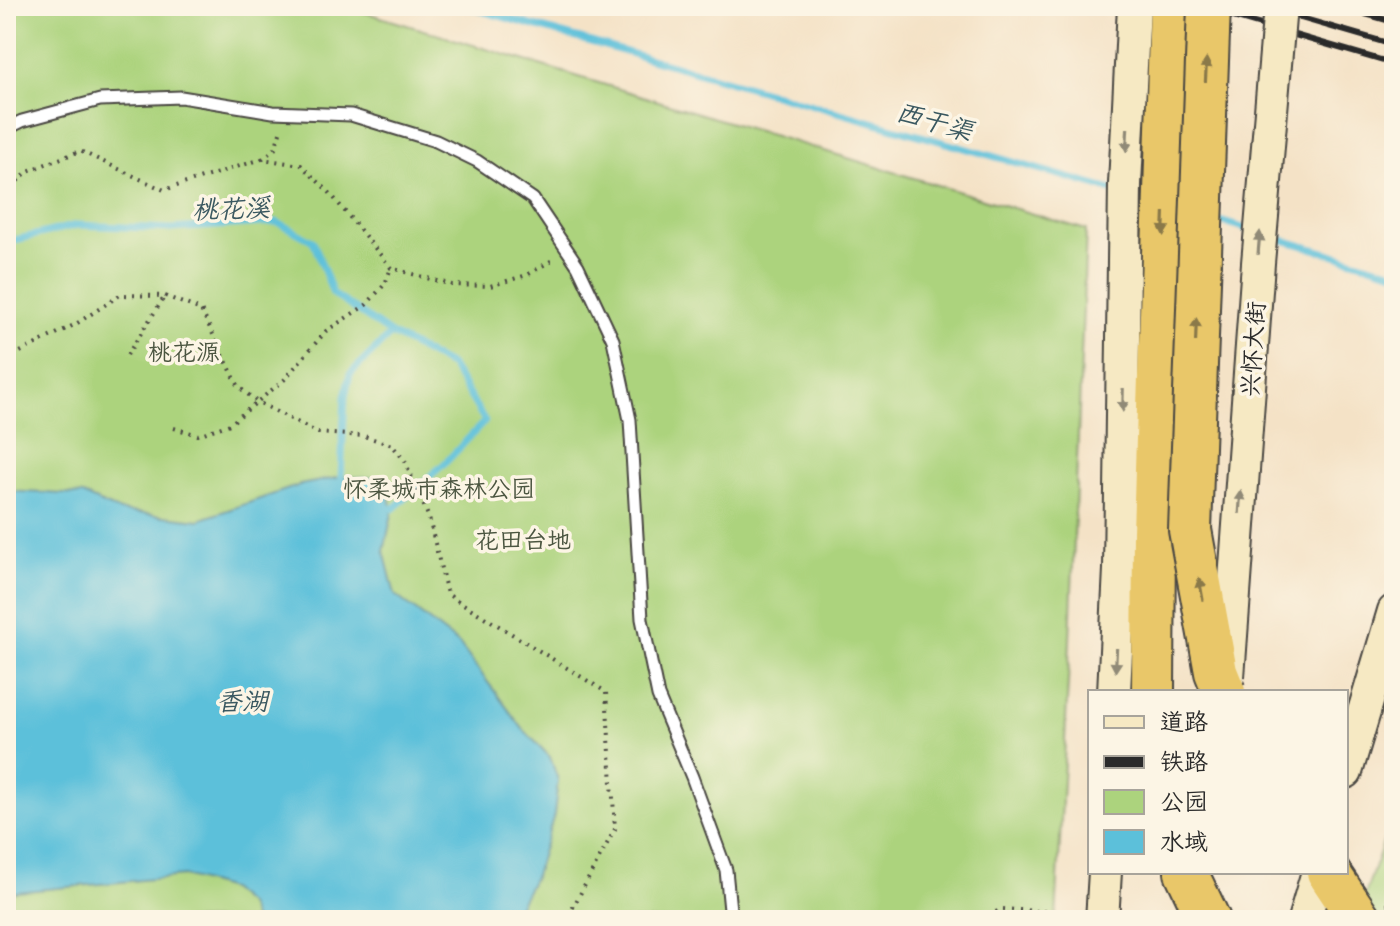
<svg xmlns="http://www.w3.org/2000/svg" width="1400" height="926" viewBox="0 0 1400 926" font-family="'Playpen Sans','LXGW WenKai TC',sans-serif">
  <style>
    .green { fill: #acd37d; stroke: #6c7f54; stroke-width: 2 }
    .water { fill: #5cc0da; stroke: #447682; stroke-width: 2 }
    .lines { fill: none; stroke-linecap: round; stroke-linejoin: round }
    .stream { stroke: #5cc0da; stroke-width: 7 }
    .lane-casing { stroke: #494642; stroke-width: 15 }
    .secondary-casing { stroke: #494642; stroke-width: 36 }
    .highway-casing { stroke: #494642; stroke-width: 46 }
    .path { stroke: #494642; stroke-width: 4; stroke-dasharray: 2 6; stroke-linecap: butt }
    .lane { stroke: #fff; stroke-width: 11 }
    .secondary { stroke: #f6e9c3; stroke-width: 32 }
    .highway { stroke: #e9c769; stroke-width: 42 }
    .rail { stroke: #2b2b2b; stroke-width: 6 }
    .secondary-bridge-casing { stroke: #494642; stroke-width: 36; stroke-linecap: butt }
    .highway-bridge-casing { stroke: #494642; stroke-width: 46; stroke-linecap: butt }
    .secondary-bridge { stroke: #f6e9c3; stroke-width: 32 }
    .highway-bridge { stroke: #e9c769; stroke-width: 42 }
    .oneway { fill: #8a794a }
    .oneway2 { fill: #908a77 }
    .labels { text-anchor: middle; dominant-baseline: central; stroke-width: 7; stroke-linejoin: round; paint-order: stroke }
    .street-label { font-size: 24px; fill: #2b2b2b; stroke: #fcf5e5 }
    .park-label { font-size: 24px; fill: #4b5540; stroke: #fcf5e5 }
    .water-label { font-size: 26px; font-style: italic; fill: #3a5860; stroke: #fcf5e5 }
  </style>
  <rect width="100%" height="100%" fill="#fcf5e5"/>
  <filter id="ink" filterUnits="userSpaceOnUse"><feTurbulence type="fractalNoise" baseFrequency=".0125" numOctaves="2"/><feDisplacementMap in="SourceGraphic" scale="16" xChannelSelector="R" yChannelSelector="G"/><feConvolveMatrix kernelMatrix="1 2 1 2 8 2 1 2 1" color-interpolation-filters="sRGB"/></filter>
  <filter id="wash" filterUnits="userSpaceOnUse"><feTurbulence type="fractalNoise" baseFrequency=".006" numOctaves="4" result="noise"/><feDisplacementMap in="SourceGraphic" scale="32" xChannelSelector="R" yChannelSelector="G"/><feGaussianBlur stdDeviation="1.8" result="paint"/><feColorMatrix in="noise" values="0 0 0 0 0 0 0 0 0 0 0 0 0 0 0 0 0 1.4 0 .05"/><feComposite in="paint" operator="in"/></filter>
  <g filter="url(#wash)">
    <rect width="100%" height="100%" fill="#f4e2c6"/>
    <path class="green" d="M6 6H344L1086 230 1070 641 1056 920H6Z
      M1394 812V920H1356Z"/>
    <path class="water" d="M341 477 382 478 393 509 384 551 395 595 459 644 523 729 550 757 558 780 554 815 535 875 517 909 507 920C491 920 476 921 461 920 433 918 404 906 378 920H254L248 905 229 889 184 876 6 893V491L83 495 120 511 199 520 300 485Z"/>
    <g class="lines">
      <path class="stream" d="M464 6 1115 191
        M1216 220 1254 231
        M1269 236 1394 272
        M6 245 15 240 77 225 171 229 277 222 313 241 333 294 391 334 350 374 345 397 341 477
        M391 334 451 366 485 421 445 463 393 509"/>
    </g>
  </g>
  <g filter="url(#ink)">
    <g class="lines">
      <defs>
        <path id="lane" d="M6 129 22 121 100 100 181 97 273 112 351 115 436 141 477 161 533 199 578 266 613 340 630 420 642 619 658 696 692 777 726 870 731 920"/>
        <path id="secondary" d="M1114 692 1120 569 1125 184 1134 6
          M1346 772 1394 611
          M1304 920 1318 872"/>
        <path id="highway" d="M1153 692 1154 532 1171 6
          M1186 872 1209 920
          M1328 872 1360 920"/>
      </defs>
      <use href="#lane" class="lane-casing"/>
      <use href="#secondary" class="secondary-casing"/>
      <use href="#highway" class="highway-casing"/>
      <path class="path" d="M262 159 275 149 281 129
        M6 192 28 171 80 151 164 190 262 159 301 165 330 193 391 268 452 285 490 286 527 275 554 259
        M127 355 165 296
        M6 359 76 324 120 295 165 296 201 310 239 387 256 401 318 433 364 436 392 445 405 461 429 518 447 594 606 692 615 829 571 911 564 920
        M174 428 198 435 230 424 284 380 326 331 366 305 385 284 391 268
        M1387 905 1394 896
        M982 920 1001 909 1077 913"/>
      <use href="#lane" class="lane"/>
      <use href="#secondary" class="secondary"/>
      <use href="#highway" class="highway"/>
      <path class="rail" d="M1196 6 1394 64
        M1260 6 1394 45
        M1337 6 1394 22"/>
      <defs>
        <path id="secondary-bridge" d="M1228 677 1258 263 1280 6
          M1102 920 1105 872"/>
        <path id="highway-bridge" d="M1209 6 1190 530 1216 672 1224 692"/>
      </defs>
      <use href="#secondary-bridge" class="secondary-bridge-casing"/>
      <use href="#highway-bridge" class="highway-bridge-casing"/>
      <use href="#secondary-bridge" class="secondary-bridge"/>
      <use href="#highway-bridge" class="highway-bridge"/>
    </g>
    <defs><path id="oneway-solid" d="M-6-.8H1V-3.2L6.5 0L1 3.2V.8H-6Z" transform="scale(2)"/></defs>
    <g class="oneway">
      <use href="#oneway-solid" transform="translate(1206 70) rotate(-87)"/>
      <use href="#oneway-solid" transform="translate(1164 224) rotate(92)"/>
      <use href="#oneway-solid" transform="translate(1196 330) rotate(-88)"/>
      <use href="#oneway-solid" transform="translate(1201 589) rotate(-100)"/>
    </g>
    <g class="oneway2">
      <use href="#oneway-solid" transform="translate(1127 140) rotate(93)"/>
      <use href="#oneway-solid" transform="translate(1259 243) rotate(-85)"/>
      <use href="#oneway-solid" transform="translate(1123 400) rotate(91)"/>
      <use href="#oneway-solid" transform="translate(1240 502) rotate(-86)"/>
      <use href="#oneway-solid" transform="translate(1116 660) rotate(93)"/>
    </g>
  </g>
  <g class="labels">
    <g class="street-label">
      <text transform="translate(1251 349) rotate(-86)">兴怀大街</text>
    </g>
    <g class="park-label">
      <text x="184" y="350">桃花源</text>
      <text x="439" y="487">怀柔城市森林公园</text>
      <text x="523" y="538">花田台地</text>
    </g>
    <g class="water-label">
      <text transform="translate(935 120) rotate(16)">西干渠</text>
      <text transform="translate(231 207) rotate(-2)">桃花溪</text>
      <text x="242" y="699">香湖</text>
    </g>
  </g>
  <rect width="1400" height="926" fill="none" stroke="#fcf5e5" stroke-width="32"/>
  <rect x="1088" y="690" width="260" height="184" fill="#fcf5e5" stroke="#a8a49b" stroke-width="2"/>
  <rect x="1104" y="716" width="40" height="12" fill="#f6e9c3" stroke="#a8a49b" stroke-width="2"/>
  <text x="1160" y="730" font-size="24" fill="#2b2b2b">道路</text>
  <rect x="1104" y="756" width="40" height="12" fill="#2b2b2b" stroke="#a8a49b" stroke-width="2"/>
  <text x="1160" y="770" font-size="24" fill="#2b2b2b">铁路</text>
  <rect x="1104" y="790" width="40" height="24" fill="#acd37d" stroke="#a8a49b" stroke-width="2"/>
  <text x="1160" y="810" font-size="24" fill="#2b2b2b">公园</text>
  <rect x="1104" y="830" width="40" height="24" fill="#5cc0da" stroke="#a8a49b" stroke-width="2"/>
  <text x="1160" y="850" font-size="24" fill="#2b2b2b">水域</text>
</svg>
